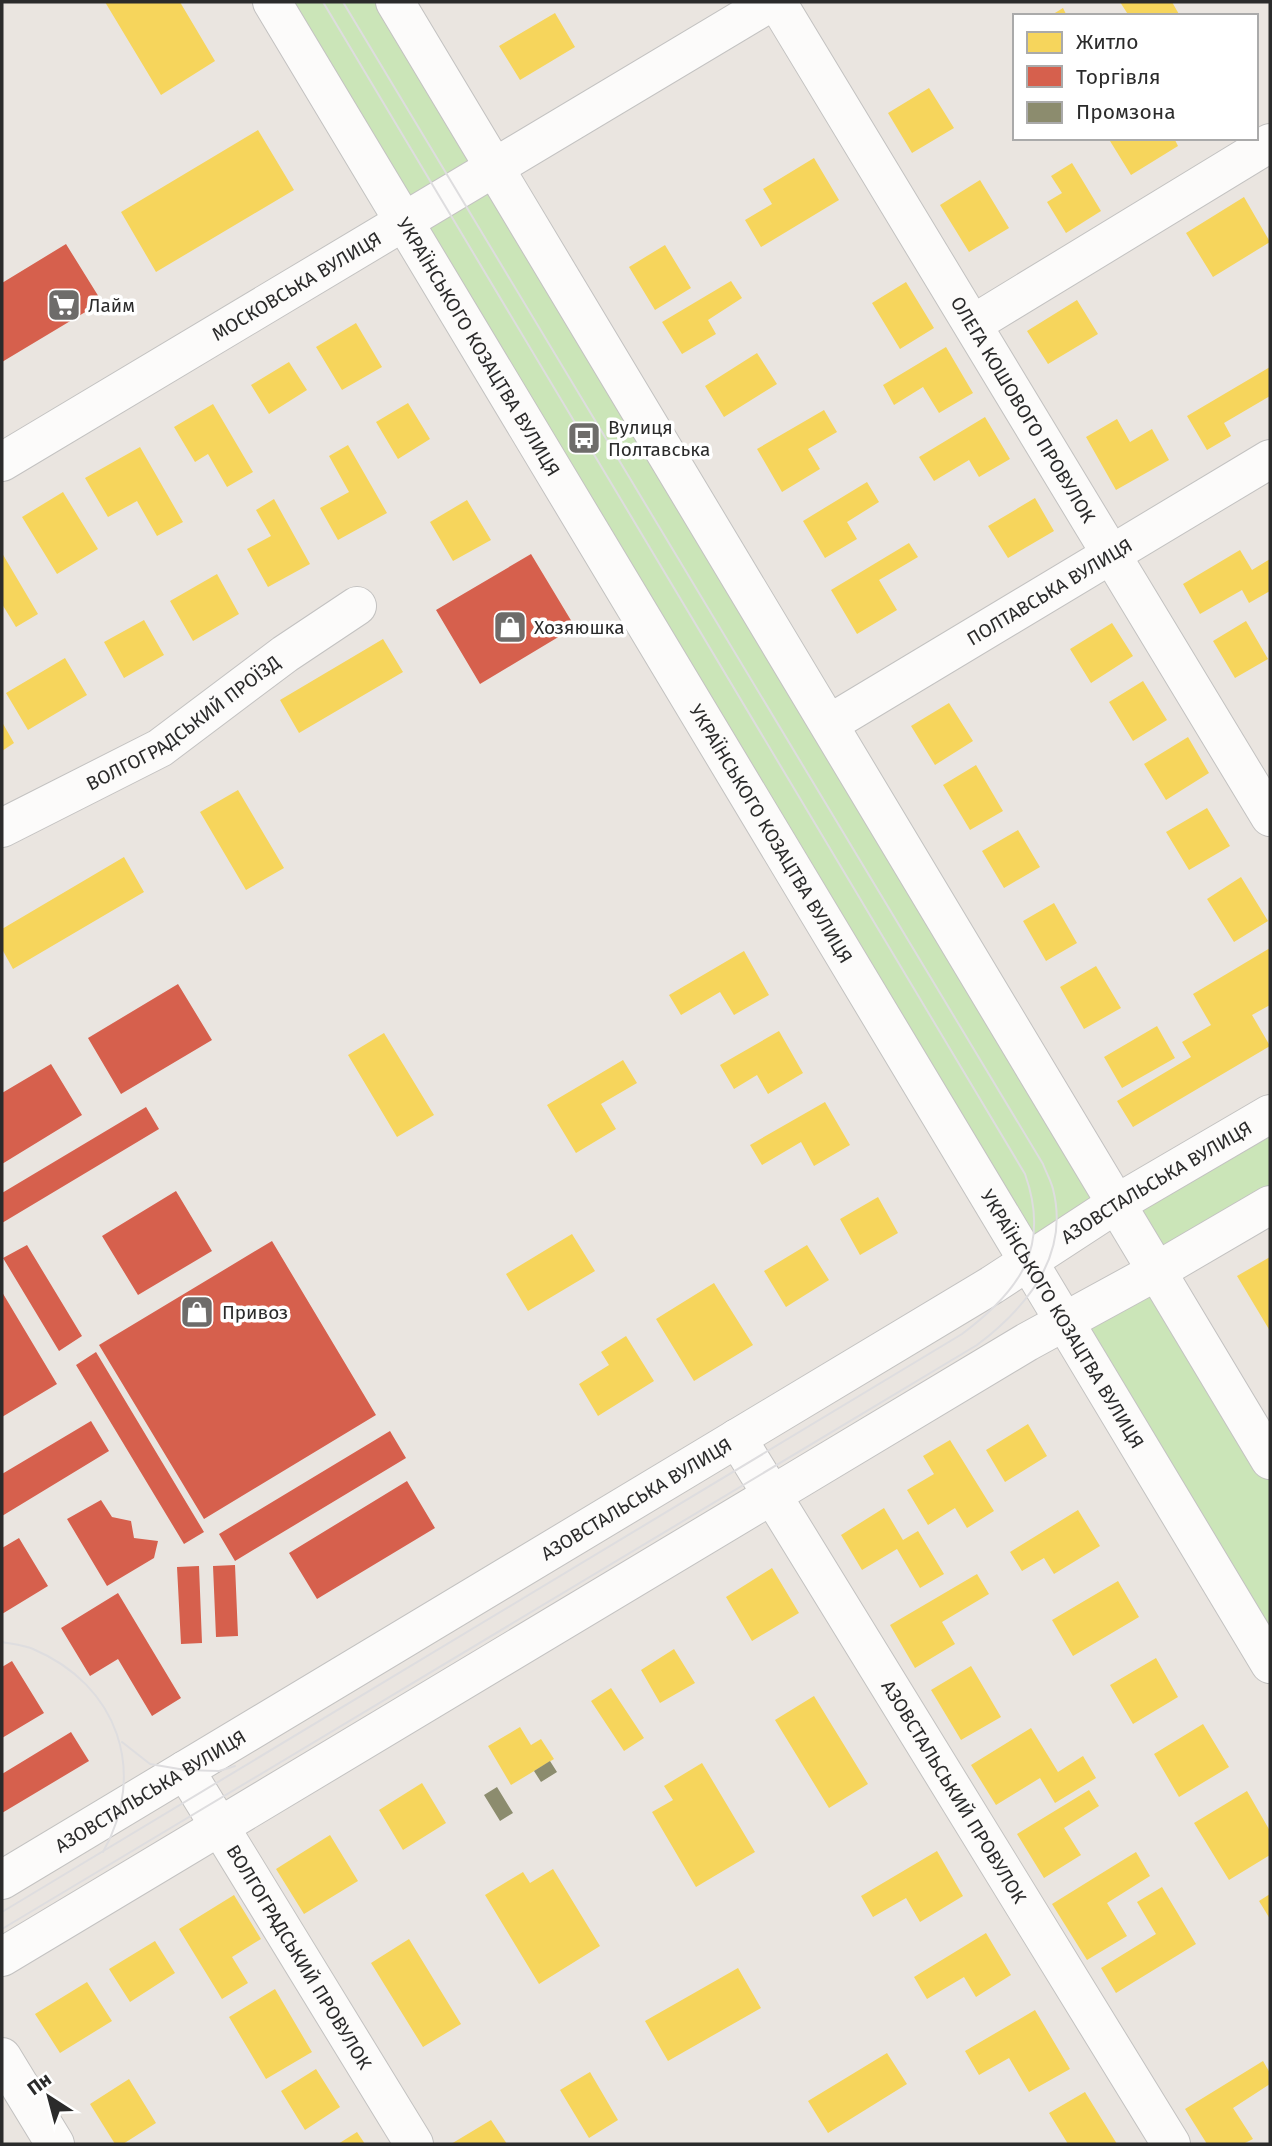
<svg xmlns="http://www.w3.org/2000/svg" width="1272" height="2146" viewBox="0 0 1272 2146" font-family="'Fira Sans',sans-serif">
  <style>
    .green { fill: #cbe5b8 }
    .homes { fill: #f6d55c }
    .shops { fill: #d6604d }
    .industry { fill: #8c8c6e }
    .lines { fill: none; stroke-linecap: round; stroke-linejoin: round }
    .minor-casing { stroke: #c3c2c1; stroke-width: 40 }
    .minor { stroke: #fcfbfa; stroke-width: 38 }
    .tram { stroke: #dedddf; stroke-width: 2 }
    .labels { text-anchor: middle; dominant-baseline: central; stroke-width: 7; stroke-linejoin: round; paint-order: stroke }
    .street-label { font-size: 19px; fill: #2b2b2b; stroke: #fff }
    .poi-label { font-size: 19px; fill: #2b2b2b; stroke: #fff; text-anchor: start }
  </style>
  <rect width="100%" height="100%" fill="#eae5e0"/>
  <path class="green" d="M283 2H384L480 163 407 208Z
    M491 181 1103 1202 1032 1248 417 225Z
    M1270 1121V1193L1160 1259 1129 1206Z
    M1154 1287 1270 1480V1645L1079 1326Z"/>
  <path class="homes" d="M105 2H180L215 61 161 95Z
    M1120 2H1172L1180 16H1129Z
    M1063 8 1067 16H1050Z
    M555 13 575 47 520 80 499 46Z
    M929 88 954 128 912 153 888 113Z
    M258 130 294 190 156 272 121 212Z
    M1114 138H1174L1178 146 1131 175 1110 141Z
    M814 158 839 200 761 247 745 220 772 204 763 189Z
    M1072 163 1101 211 1066 233 1047 202 1062 193 1051 176Z
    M980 180 1009 228 969 252 940 205Z
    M1244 197 1270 242 1213 277 1186 233Z
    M665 245 691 288 655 310 629 267Z
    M731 281 742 298 708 320 716 334 682 354 662 322Z
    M906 282 934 328 900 349 872 303Z
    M1077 300 1098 334 1048 364 1027 331Z
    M356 323 382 367 342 390 316 347Z
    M946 347 973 393 939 413 923 387 894 405 883 385Z
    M757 353 777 384 724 417 705 386Z
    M289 362 307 390 269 414 251 385Z
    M1270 367V396L1224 423 1231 436 1207 450 1187 416Z
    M408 403 430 439 398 459 376 422Z
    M213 404 253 472 227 487 208 454 195 462 174 427Z
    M824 410 837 432 808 449 820 469 782 492 757 449Z
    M985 417 1010 459 979 477 969 460 934 481 919 457Z
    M1117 419 1130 442 1152 429 1169 460 1116 490 1086 437Z
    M348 445 387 513 338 540 320 508 349 492 329 456Z
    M140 447 183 522 157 536 137 501 108 517 85 478Z
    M867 482 879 502 847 522 857 539 825 558 803 521Z
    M63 492 98 549 57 574 22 517Z
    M1035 498 1054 531 1008 558 988 526Z
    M274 499 310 564 268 587 247 549 271 536 256 510Z
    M467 500 491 540 453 561 430 522Z
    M909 543 918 557 879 580 897 610 857 634 831 590Z
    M1240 550 1252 570 1270 559V591L1249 603 1242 590 1200 614 1183 584Z
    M2 553 38 614 16 627 2 604Z
    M217 574 239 614 193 641 170 601Z
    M144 620 164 655 124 678 104 642Z
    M1246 621 1268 659 1235 678 1213 641Z
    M1112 623 1133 656 1091 683 1070 649Z
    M383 639 403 672 299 733 280 700Z
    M65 658 87 695 28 730 6 693Z
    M1143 681 1167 720 1133 741 1109 702Z
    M949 703 973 741 935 765 911 726Z
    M2 722 14 743 2 751Z
    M1188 737 1209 773 1166 800 1144 764Z
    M976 765 1003 811 970 830 943 785Z
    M238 790 284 868 246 890 200 812Z
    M1207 808 1230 846 1189 870 1166 832Z
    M1018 830 1040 867 1004 888 982 851Z
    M124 857 144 892 13 969 2 949V929Z
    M1241 877 1268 921 1234 942 1207 899Z
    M1054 903 1077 943 1046 961 1023 921Z
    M1270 948V1005L1252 1015 1270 1046 1133 1127 1117 1101 1191 1057 1182 1042 1211 1025 1193 994Z
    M744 951 769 995 734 1015 720 992 681 1015 669 995Z
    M1096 966 1121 1008 1084 1029 1060 987Z
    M1157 1026 1175 1058 1122 1088 1104 1057Z
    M779 1031 803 1073 768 1094 757 1075 734 1089 720 1065Z
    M384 1033 434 1115 397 1137 348 1055Z
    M623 1060 637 1083 601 1104 616 1129 576 1153 547 1105Z
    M825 1102 850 1145 814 1166 801 1142 762 1165 750 1145Z
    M878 1197 898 1233 860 1255 840 1219Z
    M572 1234 595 1271 528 1311 506 1274Z
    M807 1245 829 1280 786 1307 764 1271Z
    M1270 1257V1331L1237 1276Z
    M714 1283 753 1345 694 1381 656 1319Z
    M626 1336 654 1381 598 1416 579 1384 609 1365 601 1352Z
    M1028 1424 1047 1456 1005 1482 986 1450Z
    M950 1440 994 1511 967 1528 955 1508 928 1525 907 1490 934 1474 923 1456Z
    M884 1508 903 1540 918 1531 944 1574 920 1588 897 1549 862 1570 841 1535Z
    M1078 1510 1100 1546 1054 1574 1044 1558 1022 1571 1010 1552Z
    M772 1568 799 1613 752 1641 726 1597Z
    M977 1574 989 1594 942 1622 955 1644 915 1668 890 1625Z
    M1118 1581 1139 1617 1073 1656 1052 1620Z
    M674 1649 695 1683 660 1703 641 1670Z
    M1156 1658 1178 1697 1133 1724 1110 1685Z
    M971 1666 1001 1717 961 1740 931 1690Z
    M611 1688 644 1738 624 1751 591 1701Z
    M814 1696 868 1784 829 1808 775 1720Z
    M1203 1724 1229 1767 1179 1797 1154 1754Z
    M520 1727 531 1745 541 1739 554 1759 511 1785 488 1746Z
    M1031 1728 1058 1772 1083 1756 1096 1778 1055 1803 1040 1778 996 1805 971 1765Z
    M702 1763 755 1852 696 1887 652 1812 673 1800 664 1786Z
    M422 1783 446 1823 403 1850 379 1810Z
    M1089 1790 1099 1806 1064 1828 1081 1855 1044 1878 1017 1834Z
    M1247 1791 1270 1831V1855L1229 1880 1194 1823Z
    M330 1835 358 1881 304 1914 276 1869Z
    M937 1851 963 1896 920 1922 906 1898 873 1917 861 1896Z
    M1136 1852 1150 1876 1107 1903 1127 1936 1087 1960 1052 1904Z
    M553 1869 600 1946 539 1984 485 1895 523 1872 530 1883Z
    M1162 1887 1196 1944 1116 1993 1101 1968 1156 1934 1137 1902Z
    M1270 1894V1919L1259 1901Z
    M234 1895 261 1939 232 1957 248 1983 222 1999 179 1929Z
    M986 1933 1011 1975 976 1997 964 1977 927 1999 914 1977Z
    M409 1939 461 2024 423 2047 371 1963Z
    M155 1941 175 1973 130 2002 109 1969Z
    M738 1968 761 2008 668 2061 645 2021Z
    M87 1982 112 2021 60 2053 35 2014Z
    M275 1989 312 2052 266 2079 229 2017Z
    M1035 2010 1070 2069 1029 2092 1009 2058 979 2075 965 2051Z
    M887 2053 907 2084 828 2133 808 2101Z
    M1263 2061 1270 2073V2084L1233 2108 1253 2139 1243 2144H1207L1185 2109Z
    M316 2069 340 2107 305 2130 281 2091Z
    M590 2072 618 2120 589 2138 560 2090Z
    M129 2079 156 2123 123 2144H115L90 2104Z
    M1085 2092 1117 2144H1068L1049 2113Z
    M491 2120 507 2144H451Z
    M357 2132 365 2144H338Z"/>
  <path class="shops" d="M66 244 102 302 2 362V283Z
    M531 554 575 627 480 684 436 610Z
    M178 984 212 1040 121 1094 88 1038Z
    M51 1064 82 1115 2 1164V1093Z
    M146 1107 159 1129 2 1223V1193Z
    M176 1191 212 1251 138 1295 102 1236Z
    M272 1241 376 1415 204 1519 99 1345Z
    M27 1245 82 1336 59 1351 3 1258Z
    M2 1292 57 1384 2 1417Z
    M96 1352 204 1532 184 1544 76 1365Z
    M91 1421 109 1451 2 1516V1474Z
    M390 1431 406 1458 235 1561 219 1534Z
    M407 1481 435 1528 317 1599 289 1553Z
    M101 1500 112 1517 131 1521 134 1538 158 1541 154 1558 107 1586 67 1519Z
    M19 1538 48 1586 2 1614V1548Z
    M235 1565 238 1636 216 1637 213 1566Z
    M199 1566 202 1643 181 1644 177 1567Z
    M118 1593 181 1698 152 1716 118 1659 90 1676 61 1628Z
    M12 1661 44 1713 2 1738V1667Z
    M71 1732 89 1761 2 1813V1774Z"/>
  <path class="industry" d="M550 1761 557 1772 541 1782 534 1771Z
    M497 1787 513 1813 500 1821 484 1795Z"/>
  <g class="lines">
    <defs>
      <g id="minor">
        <path id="s1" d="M272 2 1270 1664"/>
        <path d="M395 2 1270 1460"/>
        <path id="s2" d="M777 2 1270 817"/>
        <path d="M973 324 1270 143"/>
        <path id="s3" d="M2 462 771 2"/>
        <path id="s4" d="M829 724 1270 459"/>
        <path id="s5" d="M2 828 160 748 285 654 357 606"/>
        <path id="s6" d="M737 1438 1171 2144"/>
        <path id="s7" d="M185 1770 414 2144"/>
        <path id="s8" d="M2 1880 992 1285 1116 1204 1270 1114"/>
        <path d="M2 1957 1027 1342 1157 1271 1270 1205"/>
        <path d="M2 2057 55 2144"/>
      </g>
    </defs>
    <use href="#minor" class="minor-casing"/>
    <use href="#minor" class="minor"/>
    <path class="tram" d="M2 1642C12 1644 24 1645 33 1649 118 1685 148 1772 103 1852
      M122 1742 150 1764 185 1770 219 1771 235 1766
      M2 1912 962 1334C1020 1291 1051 1247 1025 1174L323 2
      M2 1929 977 1345C1026 1308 1070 1256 1053 1189 1051 1181 1046 1172 1043 1164L343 2"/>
  </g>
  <defs>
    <symbol id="supermarket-square" viewBox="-11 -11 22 22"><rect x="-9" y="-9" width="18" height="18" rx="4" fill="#6e6c6a" stroke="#fff"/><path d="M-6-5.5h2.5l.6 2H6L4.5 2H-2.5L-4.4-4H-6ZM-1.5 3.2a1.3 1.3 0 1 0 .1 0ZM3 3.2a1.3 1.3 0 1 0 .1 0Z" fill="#fff"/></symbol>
    <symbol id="bus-square" viewBox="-11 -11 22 22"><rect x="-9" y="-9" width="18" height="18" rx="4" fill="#6e6c6a" stroke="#fff"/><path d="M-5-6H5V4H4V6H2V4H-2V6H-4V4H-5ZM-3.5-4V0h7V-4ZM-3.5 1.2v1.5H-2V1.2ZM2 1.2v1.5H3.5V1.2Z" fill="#fff"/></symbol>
    <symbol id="shop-square" viewBox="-11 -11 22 22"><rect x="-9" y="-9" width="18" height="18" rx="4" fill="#6e6c6a" stroke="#fff"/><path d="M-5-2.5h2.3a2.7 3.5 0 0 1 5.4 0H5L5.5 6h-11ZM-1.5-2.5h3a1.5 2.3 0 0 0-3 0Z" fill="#fff"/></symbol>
  </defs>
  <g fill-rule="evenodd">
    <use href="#supermarket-square" x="45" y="286" width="38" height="38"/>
    <use href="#bus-square" x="565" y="419" width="38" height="38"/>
    <use href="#shop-square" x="491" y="608" width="38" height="38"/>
    <use href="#shop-square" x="178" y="1293" width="38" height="38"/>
  </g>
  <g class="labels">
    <g class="street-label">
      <text stroke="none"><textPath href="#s3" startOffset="343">МОСКОВСЬКА ВУЛИЦЯ</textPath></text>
      <text stroke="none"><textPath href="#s1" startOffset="402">УКРАЇНСЬКОГО КОЗАЦТВА ВУЛИЦЯ</textPath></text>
      <text stroke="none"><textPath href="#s2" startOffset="476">ОЛЕГА КОШОВОГО ПРОВУЛОК</textPath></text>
      <text stroke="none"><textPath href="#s4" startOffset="257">ПОЛТАВСЬКА ВУЛИЦЯ</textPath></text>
      <text stroke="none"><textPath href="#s5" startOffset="210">ВОЛГОГРАДСЬКИЙ ПРОЇЗД</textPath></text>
      <text stroke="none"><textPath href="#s1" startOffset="970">УКРАЇНСЬКОГО КОЗАЦТВА ВУЛИЦЯ</textPath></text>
      <text stroke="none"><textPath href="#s8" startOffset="1349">АЗОВСТАЛЬСЬКА ВУЛИЦЯ</textPath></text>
      <text stroke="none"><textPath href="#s1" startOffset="1536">УКРАЇНСЬКОГО КОЗАЦТВА ВУЛИЦЯ</textPath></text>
      <text stroke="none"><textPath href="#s8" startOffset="740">АЗОВСТАЛЬСЬКА ВУЛИЦЯ</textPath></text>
      <text stroke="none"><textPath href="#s8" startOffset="173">АЗОВСТАЛЬСЬКА ВУЛИЦЯ</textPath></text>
      <text stroke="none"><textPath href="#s6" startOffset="415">АЗОВСТАЛЬСЬКИЙ ПРОВУЛОК</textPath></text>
      <text stroke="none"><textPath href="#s7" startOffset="219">ВОЛГОГРАДСЬКИЙ ПРОВУЛОК</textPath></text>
    </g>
    <g class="poi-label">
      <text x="88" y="305">Лайм</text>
      <text x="608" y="427">Вулиця<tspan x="608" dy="22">Полтавська</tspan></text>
      <text x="534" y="627">Хозяюшка</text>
      <text x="222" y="1312">Привоз</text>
    </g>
  </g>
  <rect width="1272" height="2146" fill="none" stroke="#2b2b2b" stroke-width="7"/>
  <rect x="1013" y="14" width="245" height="126" fill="#ffffff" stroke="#aaaaaa" stroke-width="2"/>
  <rect x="1027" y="32" width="35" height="21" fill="#f6d55c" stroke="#aaaaaa" stroke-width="2"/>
  <text x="1076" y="49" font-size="21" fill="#2b2b2b">Житло</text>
  <rect x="1027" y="66" width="35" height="21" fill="#d6604d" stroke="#aaaaaa" stroke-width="2"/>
  <text x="1076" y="84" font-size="21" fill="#2b2b2b">Торгівля</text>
  <rect x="1027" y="102" width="35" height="21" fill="#8c8c6e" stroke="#aaaaaa" stroke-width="2"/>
  <text x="1076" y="119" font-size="21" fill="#2b2b2b">Промзона</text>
  <g transform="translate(49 2097) rotate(324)" stroke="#ffffff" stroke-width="5" paint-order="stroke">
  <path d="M0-5L12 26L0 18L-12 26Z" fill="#2b2b2b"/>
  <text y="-10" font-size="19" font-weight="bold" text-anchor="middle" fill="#2b2b2b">Пн</text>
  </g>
</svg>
